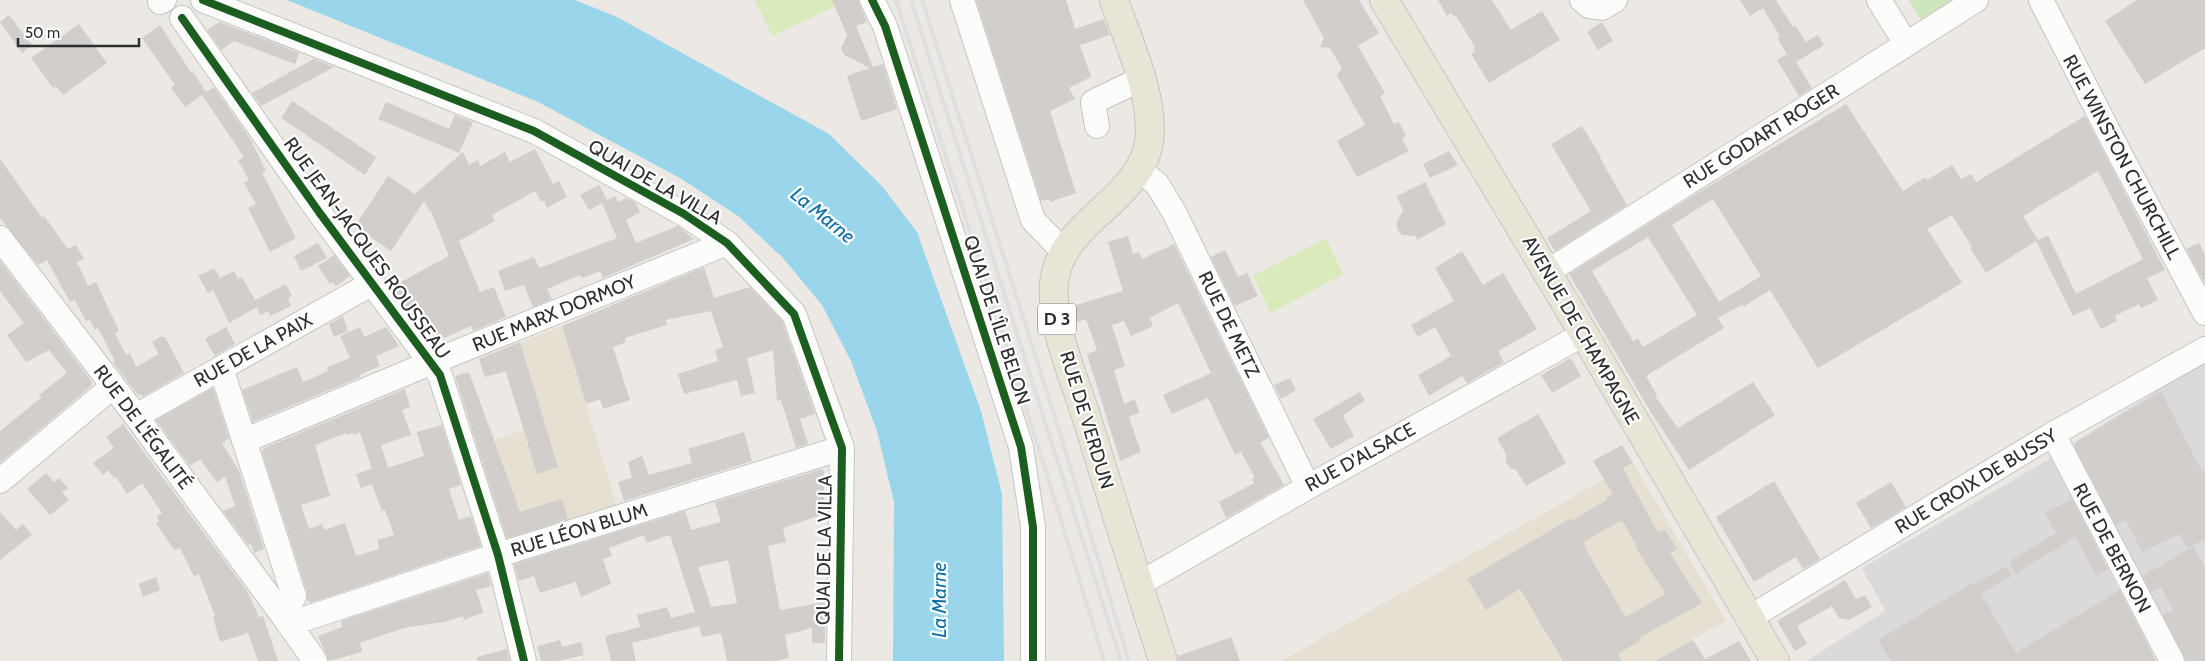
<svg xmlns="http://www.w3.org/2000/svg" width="2205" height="661" viewBox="0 0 2205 661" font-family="Cabin,sans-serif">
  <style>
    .industrial { fill: #dcd9db }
    .education { fill: #e6e0d3 }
    .green { fill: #cee6be }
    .pitch { fill: #d9eabb }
    .water { fill: #99d6ec }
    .building { fill: #d1cecb; fill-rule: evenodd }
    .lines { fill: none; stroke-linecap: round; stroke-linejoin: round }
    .minor-casing { stroke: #c5c4c5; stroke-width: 26 }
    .major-casing { stroke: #c6c5c4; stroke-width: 30 }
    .minor { stroke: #fcfcfb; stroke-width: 24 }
    .major { stroke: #e8e4d6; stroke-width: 28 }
    .rail { stroke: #dfdfe1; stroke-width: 4 }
    .cycleway-casing { stroke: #fff; stroke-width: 11 }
    .cycleway { stroke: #1b5e20; stroke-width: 8 }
    .labels { text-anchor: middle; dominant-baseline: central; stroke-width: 4.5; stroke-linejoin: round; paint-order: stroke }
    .shield { fill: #fff; stroke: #6d6d6d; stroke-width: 1 }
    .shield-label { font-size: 18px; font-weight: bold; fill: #2e2e2e }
    .street-label { font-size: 19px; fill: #2e2e2e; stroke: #fff }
    .water-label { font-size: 20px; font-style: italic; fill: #0d6fa3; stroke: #fff }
  </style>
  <rect width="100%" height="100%" fill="#ece8e4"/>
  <path class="industrial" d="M2205 361V661H2179L2070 445Z
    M2051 458 2156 661H1807L1885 611 1862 568Z"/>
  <path class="education" d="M562 326 617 506 508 541 503 537 470 432 490 425 495 440 523 430 506 372 485 377 479 359Z
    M1633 463 1726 621 1692 639 1693 640 1655 661H1281Z"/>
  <path class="green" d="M1909 0H1959L1923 23Z"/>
  <path class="pitch" d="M755 0H849L772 36Z
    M1326 238 1343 274 1271 313 1253 276Z"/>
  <path class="water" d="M287 0H575L617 17 829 134 882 186 917 232 981 411 1002 494 1004 661H893L894 502 877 431 851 361 822 305 783 258 738 216 680 178 538 102Z"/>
  <path class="building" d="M832 0H858L867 22 856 26 873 67 883 64 897 109 861 121 847 76 870 68 844 55 841 48 847 35Z
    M976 0H1066L1075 29 1104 19 1110 35 1080 45 1091 77 1069 88 1075 99 1050 111 1076 193 1050 202 1049 199 1041 201Z
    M1303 0H1359L1379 33 1358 46 1385 93 1380 96 1394 124 1399 122 1406 136 1402 139 1409 151 1357 177 1337 141 1365 125 1337 75 1342 68 1330 48 1320 47 1324 38Z
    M1438 0H1492L1511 30 1542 11 1560 40 1489 83 1471 54 1475 52 1473 48 1475 47 1456 16 1454 17 1451 13 1447 16Z
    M1740 0H1776L1793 27 1795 25 1806 42 1818 35 1824 45 1796 62 1812 88 1799 96 1777 60 1787 54 1777 38 1780 36 1763 8 1750 16Z
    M2137 0H2205V48L2145 84 2105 21Z
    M9 15 32 45 22 53 0 22Z
    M220 22 299 53 295 64 234 41 221 50 207 30Z
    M1602 22 1613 41 1598 50 1587 32Z
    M79 24 107 63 63 95 56 86 53 88 31 58Z
    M160 25 192 74 193 72 206 92 214 87 253 143H252L266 171 262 173 296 238 270 252 248 208 256 204 244 183 249 180 238 160 244 157 202 95 185 107 171 88 175 85 142 38Z
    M314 59 334 67 261 106 252 93Z
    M292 101 376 157 365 175 281 118Z
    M386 102 449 129 455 115 473 122 459 153 378 119Z
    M1846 104 1903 191 1926 177 1927 180 1952 165 1961 179 1971 174 1976 182 2085 116 2165 270 2147 278 2158 300 2141 308 2139 304 2115 316 2117 321 2101 329 2090 308 2073 316 2036 241 1986 273 1970 248 1972 247 1952 215 1927 229 1962 283 1818 368 1770 290 1743 307 1742 305 1718 318 1724 328 1646 376 1657 395 1655 396 1678 428 1753 382 1775 415 1689 470 1652 414 1569 274 1691 197ZM2098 171 2143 259 2076 294 2048 235 2038 240 2023 216ZM1713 199 1761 276 1719 302 1672 225ZM1648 237 1697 315 1643 347 1638 338 1633 341 1592 271Z
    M1582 126 1601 157 1600 158 1627 205 1555 251 1547 238 1591 211 1551 144Z
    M535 149 553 184 559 181 567 197 547 208 544 200 541 202 535 191 492 215 495 221 459 241 480 292 494 287 506 317 473 331 471 326 433 343 417 317 415 318 392 287 449 256 431 211 430 212 424 201 391 251 355 226 388 176 415 194 463 152 469 165 478 160 480 166 505 152 510 162Z
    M1449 151 1458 165 1430 178 1423 164Z
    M0 159 42 218 44 216 68 249 76 245 84 259 77 262 88 286 96 282 119 331 115 333 126 355 130 353 136 367 159 354 152 342 160 337H165L184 373 142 397 141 394 138 395 114 364 113 362 115 361 98 328 95 330 90 320 86 321 75 300 70 302 47 260 38 265 0 218Z
    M1425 182 1446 224 1417 240 1416 236 1402 235 1397 229V221L1403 211 1397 196Z
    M599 185 607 200 615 196 618 202 626 198 635 202 640 212 626 220 636 243 678 226 694 239 603 278 600 271 582 278 580 275 547 289 552 299 533 307 524 285 505 291 498 271 534 257 539 268 617 238 602 203 589 210 580 195Z
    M1128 236 1133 254 1139 252 1142 259 1174 244 1269 438 1260 442 1284 485 1226 518 1219 502 1254 483 1252 479 1255 478 1241 452 1235 455 1208 398 1172 414 1163 395 1211 373 1178 303 1150 318 1153 326 1131 336 1124 321 1112 325 1125 366 1114 370 1124 404 1135 399 1139 413 1129 417 1141 452 1120 461 1087 354 1097 350 1086 319 1077 322 1073 306 1123 291 1108 242Z
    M318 243 327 258 301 271 294 256Z
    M2199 243 2205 255V284L2186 249Z
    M1225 250 1238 277 1247 273 1258 296 1235 306 1211 257Z
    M1462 251 1483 285 1503 273 1537 329 1498 351 1504 362 1467 383 1462 376 1429 396 1418 375 1451 356 1435 327 1418 337 1411 325 1454 301 1435 268Z
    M334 255 350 276 336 286 333 282 330 284 318 266Z
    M0 261 92 382 91 386 0 463V431L41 398 39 395 67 373 49 350 26 362 7 335 24 323 0 291Z
    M704 267 714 298 750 287 782 321 815 414 800 419 808 444 796 448 781 400 777 401 773 350 747 358 755 393 741 396 737 380 684 394 678 374 718 361 715 350 723 347 711 311 665 320 667 325 625 338 626 342 613 347 630 400 603 409 600 399 586 404 562 326Z
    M214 268 220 278 234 271 238 279 242 277 255 300 286 284 292 296 288 298 291 306 270 316 268 311 260 315 257 307 229 323 213 290 208 293 198 276Z
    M343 316 348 331 334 337 329 324Z
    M226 327 235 344 215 356 205 339Z
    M360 327 364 337 386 327 399 346 376 356 380 366 359 375 360 377 253 422 242 390 297 367 303 382 328 371 327 367 350 358 340 336Z
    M520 342 558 467 537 474 506 371 485 377 479 359Z
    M1571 358 1581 376 1552 393 1541 375Z
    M469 372 520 512 562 499 568 519 507 538 455 376Z
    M1290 378 1296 390 1281 399 1274 385Z
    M213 388 229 438 222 443 239 471 264 549 254 553 251 544 248 545 223 511 235 506 225 477 217 482 200 459 190 466 156 420Z
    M405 389 410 407 402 410 411 435 381 445 388 468 424 456 417 432 442 425 461 485 449 489 459 520 471 516 481 546 310 603 307 599V592L262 452 264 448ZM360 432 372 469 356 474 361 488 372 484 382 511 385 510 394 535 377 540 379 549 356 556 345 523 324 530 322 524 309 529 301 505 330 496 315 445 346 433 347 435 353 433 354 435Z
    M2161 391 2202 472 2205 470V539L2187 548 2179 534 2142 552 2126 520 2116 525 2075 447 2076 442Z
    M1360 392 1365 400 1343 416 1354 436 1331 449 1313 419Z
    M1538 414 1566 463 1526 486 1516 470 1510 468 1506 462V454L1497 438Z
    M123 424 247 591 259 617 263 616 278 661H258L248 633 220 642 213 617 215 616 199 574 194 577 180 548 174 550 156 523 159 521 157 516 162 513 142 483 127 494 116 477 114 478 108 470 103 475 93 463 114 448 106 437Z
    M744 432 752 461 624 501 618 482 632 478 628 462 642 456 649 475 692 463 688 449Z
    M1622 445 1633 463 1623 468 1658 533 1665 529 1677 549 1670 553 1702 603 1639 638 1641 640 1618 654 1622 661H1563L1520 589 1486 610 1467 579 1570 519 1571 521 1607 500 1606 498 1613 494 1593 461ZM1620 521 1623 522 1637 547 1636 548 1664 592V595L1628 616H1625L1584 546 1586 545 1584 542Z
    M822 469 824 471V514L783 528 786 542 768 546 780 610 825 602V643H812V628L785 635 789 658 774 661H727L721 633 702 637 699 626 632 643 636 661H611L605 636 640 627 637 615 667 607 671 618 695 612 670 535 646 543 644 535 609 548 612 556 603 559 611 584 581 597 576 582 540 593 534 576 519 581 514 564 685 511 691 530 721 522 715 502ZM728 560 737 603 711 607 698 567Z
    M46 473 54 482 59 478 68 488 62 492 69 500 50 515 27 489Z
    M1774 481 1820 559 1803 569 1796 557 1754 582 1716 517Z
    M1891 482 1906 507 1871 528 1856 503Z
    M2072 499 2108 569 2096 576 2076 537 2015 574 2010 561 2056 533 2045 513Z
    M0 512 16 530 23 524 32 535 0 560Z
    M2193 546 2205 569V661H2187L2163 615 2173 610 2161 587 2151 592 2143 576Z
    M2006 566 2012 576 1981 594 2016 653 2120 590 2156 661H1891L1878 640 1974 582 1975 584Z
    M488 573 491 586 476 590 483 613 464 620 463 616 444 622 409 627 388 633 360 643 362 652 329 661 318 636 343 627 341 621Z
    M156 577 160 590 143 597 139 584Z
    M1845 580 1856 599 1865 595 1872 607 1849 620 1839 618 1832 606 1797 626 1807 644 1795 651 1777 621Z
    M1231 637 1240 661H1178V656Z
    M560 640 562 647 581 642 584 655 558 661H541L537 646Z
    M1693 640 1705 659 1739 641 1751 661H1655Z
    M507 649 510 661H477V657Z"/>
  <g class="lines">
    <defs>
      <path id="minor" d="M203 0 534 131 684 214 727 243 794 314 842 448 839 661
        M872 0 885 26 1021 447 1033 527V661
        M962 0 1033 220 1063 251
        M1582 0 1589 6 1602 8 1615 0
        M1879 0 1906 44
        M2041 0 2124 162 2205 313
        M160 2 164 0
        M182 18 319 212 440 375 498 555 524 661
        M1097 126 1093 102 1141 79
        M1138 169 1157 184 1174 212 1308 487
        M0 238 136 416 284 617
        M1547 272 1976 0
        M221 368 294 596 284 617 315 661
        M136 416 371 284
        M2053 434 2172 661
        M244 441 430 363 727 243
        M0 481 112 387
        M1139 584 1308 487 1584 334
        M1749 618 2053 434 2205 349
        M289 624 498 555 842 448"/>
      <path id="major" d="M1114 0C1128 41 1150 86 1150 131 1149 200 1059 218 1054 284 1051 327 1074 378 1087 419 1112 500 1137 580 1163 661
        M1384 0 1584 334 1775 661"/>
    </defs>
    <use href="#minor" class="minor-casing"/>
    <use href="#major" class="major-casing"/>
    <use href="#minor" class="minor"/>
    <use href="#major" class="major"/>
    <path class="rail" d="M896 0C966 220 1038 440 1104 661
      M911 0 1121 661
      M922 0 1059 430 1129 661"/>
    <defs>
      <path id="cycleway" d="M203 0 534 131 684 214 727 243 794 314 842 448 839 661
        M872 0 885 26 1021 447 1033 527V661
        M182 18 319 212 440 375 498 555 524 661"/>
    </defs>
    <use href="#cycleway" class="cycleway-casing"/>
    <use href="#cycleway" class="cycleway"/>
  </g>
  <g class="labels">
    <rect class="shield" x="1038" y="303.5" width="38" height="31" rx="4"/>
    <g class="shield-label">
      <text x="1057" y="319">D 3</text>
    </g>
    <g class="street-label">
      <text transform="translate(1761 136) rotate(-32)">RUE GODART ROGER</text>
      <text transform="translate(2122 157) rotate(62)">RUE WINSTON CHURCHILL</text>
      <text transform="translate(655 182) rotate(30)">QUAI DE LA VILLA</text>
      <text transform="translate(367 248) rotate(54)">RUE JEAN-JACQUES ROUSSEAU</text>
      <text transform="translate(554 313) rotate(-22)">RUE MARX DORMOY</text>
      <text transform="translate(997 320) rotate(72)">QUAI DE L'ÎLE BELON</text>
      <text transform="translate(1229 324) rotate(64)">RUE DE METZ</text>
      <text transform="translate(1581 330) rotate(60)">AVENUE DE CHAMPAGNE</text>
      <text transform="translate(253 350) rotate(-29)">RUE DE LA PAIX</text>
      <text transform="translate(1087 420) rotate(73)">RUE DE VERDUN</text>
      <text transform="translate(143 427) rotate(53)">RUE DE L'ÉGALITÉ</text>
      <text transform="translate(1360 457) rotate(-29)">RUE D'ALSACE</text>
      <text transform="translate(1976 481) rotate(-31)">RUE CROIX DE BUSSY</text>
      <text transform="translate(579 530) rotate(-17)">RUE LÉON BLUM</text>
      <text transform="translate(2112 548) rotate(62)">RUE DE BERNON</text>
      <text transform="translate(824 550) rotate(-89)">QUAI DE LA VILLA</text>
    </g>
    <g class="water-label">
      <text transform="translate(823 215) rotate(39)">La Marne</text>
      <text transform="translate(939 600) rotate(-90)">La Marne</text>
    </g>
  </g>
  <path d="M18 38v8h121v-8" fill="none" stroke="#2e2e2e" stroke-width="2.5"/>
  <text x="25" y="38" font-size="15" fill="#2e2e2e" stroke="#ffffff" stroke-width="4" paint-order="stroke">50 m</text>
</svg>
